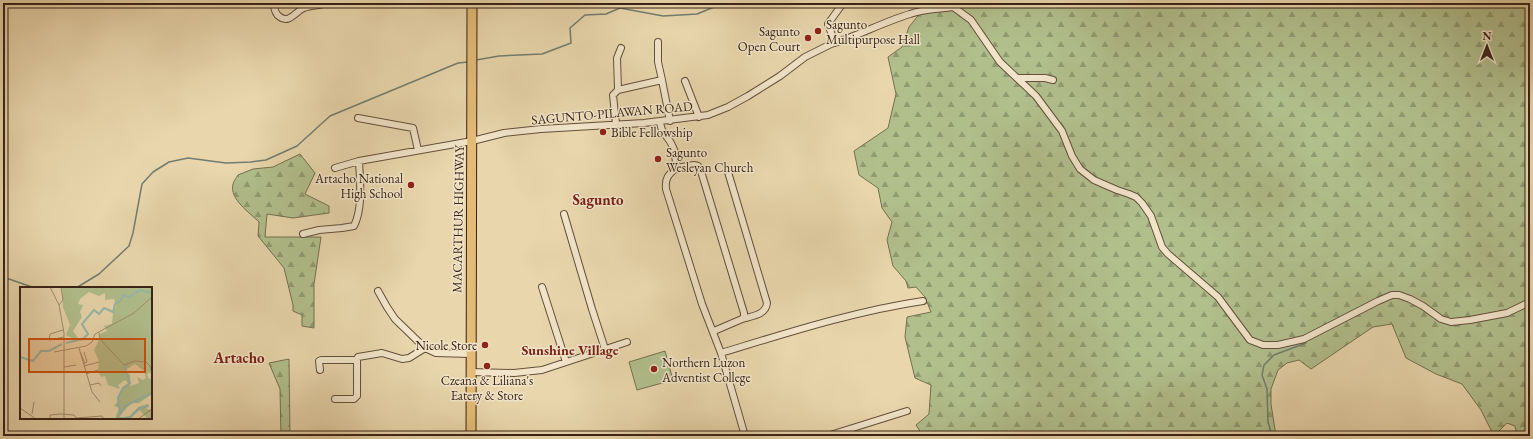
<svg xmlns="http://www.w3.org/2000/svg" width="1533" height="439" viewBox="0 0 1533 439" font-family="'EB Garamond',serif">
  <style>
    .forest { fill: url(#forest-firs); stroke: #747051 }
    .park { fill: #b1bf8d; stroke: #747051 }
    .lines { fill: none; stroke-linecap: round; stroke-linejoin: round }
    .stream { stroke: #717d70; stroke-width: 1.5 }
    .minor-casing { stroke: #644f3b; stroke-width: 8 }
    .highway-casing { stroke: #372215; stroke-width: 11 }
    .minor { stroke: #f1e4c9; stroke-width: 6 }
    .highway { stroke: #e4bb76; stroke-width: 9 }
    .poi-dot { fill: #8f2418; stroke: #f1e4c9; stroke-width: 1.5 }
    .labels { text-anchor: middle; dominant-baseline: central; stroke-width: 3; stroke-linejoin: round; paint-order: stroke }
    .poi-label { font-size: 13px; fill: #372215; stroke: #f1e4c9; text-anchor: start }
    .street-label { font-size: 13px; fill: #372215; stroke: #f1e4c9 }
    .neighbourhood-label { font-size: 14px; font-weight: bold; fill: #7a1f14; stroke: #f1e4c9 }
    .quarter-label { font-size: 15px; font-weight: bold; fill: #7a1f14; stroke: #f1e4c9 }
    .inset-river { fill: none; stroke: #97b9ac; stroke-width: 2 }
    .inset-road { fill: none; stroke: #a28e70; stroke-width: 1 }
    .view { fill: #cd510d; fill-opacity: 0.15; stroke: #cd510d; stroke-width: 2 }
    .inset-edge { fill: none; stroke: #372215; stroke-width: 2 }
  </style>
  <defs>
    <pattern id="forest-firs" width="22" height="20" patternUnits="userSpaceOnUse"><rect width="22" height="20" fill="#b1bf8d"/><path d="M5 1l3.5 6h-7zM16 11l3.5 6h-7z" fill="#919b72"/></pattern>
  </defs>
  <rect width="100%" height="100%" fill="#e9d6ac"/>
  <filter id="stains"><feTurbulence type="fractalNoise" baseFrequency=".005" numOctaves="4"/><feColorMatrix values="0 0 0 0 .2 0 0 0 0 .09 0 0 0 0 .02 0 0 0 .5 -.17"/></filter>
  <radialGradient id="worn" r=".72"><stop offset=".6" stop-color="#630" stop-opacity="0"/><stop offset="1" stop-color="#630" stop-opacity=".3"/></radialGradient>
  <path class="forest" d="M928 3H1530V436H1517L1515 426 1507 423 1494 436 1481 410 1462 384 1436 374 1406 358 1392 324 1373 327 1311 369 1299 360 1287 363 1278 370 1271 389V404L1276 436H923L916 425 929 414 931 385 915 378 905 337 907 317 931 312 925 297 916 287 908 288 906 281 893 266 887 240 892 222 882 208 878 188 859 175 854 151 888 128 896 94 888 57 902 47 909 27Z
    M300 154 315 173 305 194 329 206V213L293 218 267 214 265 237H321L314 284V328L302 326V315L293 311V305L284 268 258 236 259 222C250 213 229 199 233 184 234 181 236 178 238 175L253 169 273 167Z
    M289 359 290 436H281L280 389 269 363Z"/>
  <path class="park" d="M665 351 673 380 637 390 629 362Z"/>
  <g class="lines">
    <path class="stream" d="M476 60 499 56 542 54 571 43 570 28 585 15 606 14 620 8 663 16 697 14 719 5 722 3
      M3 277 35 288
      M76 288 99 274 129 246 133 233 142 184 153 172 169 162 188 158 226 163 251 162 266 160 297 146 330 116 458 63 468 62
      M1272 436 1268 422 1267 389 1262 375 1264 365 1274 355 1306 343"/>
    <defs>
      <path id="minor" d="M274 3C274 8 275 14 280 17 289 24 296 11 304 8 311 5 319 6 326 3
        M948 3 971 20 1000 62 1036 96 1062 131 1072 156 1080 169 1094 180 1117 190 1129 194 1136 197 1142 203 1151 216 1162 247 1168 254 1218 297 1250 340 1263 345H1278L1304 339 1378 301 1392 295H1399L1410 299 1423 306 1441 319 1451 322 1470 320 1507 313 1530 302
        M831 44C858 36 883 22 910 14 923 9 939 9 953 7
        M1017 78H1045L1053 80
        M662 80 670 121
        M685 81 699 117
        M618 90 662 80 658 62V42
        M358 118 413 128 418 150
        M660 122C662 136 667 134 672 145 676 152 676 160 676 168 668 175 665 178 666 189L702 304 721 353 745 436
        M616 124 613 95 618 90 617 58 621 48
        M335 168 359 161 472 141 504 133 541 129 644 123 708 115 728 107 748 96 780 76 805 57 831 44 833 38 828 24 843 3
        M676 168 694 165 698 166 700 168 744 313V317L742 319 714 331
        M728 172 767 303C766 315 752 316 742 319
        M564 214 592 309 605 349
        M303 234 319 230 342 228 354 226C363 208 360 181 359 161
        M542 287 566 362
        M378 291 387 307 395 319 425 348 436 353 470 354
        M721 353C787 333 855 311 923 301
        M320 370 319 361 321 360H357
        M470 372 514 373 542 370 627 342
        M335 399H354L357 396V360L358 357 382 353 402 359 409 358 425 348
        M827 436 907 411"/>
      <path id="highway" d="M471 436 472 3"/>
    </defs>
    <use href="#minor" class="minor-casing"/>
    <use href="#highway" class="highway-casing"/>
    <use href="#minor" class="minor"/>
    <use href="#highway" class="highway"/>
  </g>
  <g class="poi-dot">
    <circle cx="818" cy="31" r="4"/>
    <circle cx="808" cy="38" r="4"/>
    <circle cx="603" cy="132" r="4"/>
    <circle cx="658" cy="159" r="4"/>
    <circle cx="411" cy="185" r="4"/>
    <circle cx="485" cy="345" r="4"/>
    <circle cx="487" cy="366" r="4"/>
    <circle cx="654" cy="369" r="4"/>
  </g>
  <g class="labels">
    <g class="poi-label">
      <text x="826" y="24">Sagunto<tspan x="826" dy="15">Multipurpose Hall</tspan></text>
      <text x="800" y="31" text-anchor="end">Sagunto<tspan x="800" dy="15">Open Court</tspan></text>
      <text x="611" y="132">Bible Fellowship</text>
      <text x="666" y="152">Sagunto<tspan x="666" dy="15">Wesleyan Church</tspan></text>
      <text x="403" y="178" text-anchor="end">Artacho National<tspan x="403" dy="15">High School</tspan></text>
      <text x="477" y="345" text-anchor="end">Nicole Store</text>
      <text x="662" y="362">Northern Luzon<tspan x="662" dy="15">Adventist College</tspan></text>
      <text x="487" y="380" text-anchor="middle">Czeana &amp; Liliana's<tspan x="487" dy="15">Eatery &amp; Store</tspan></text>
    </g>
    <g class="street-label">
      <text transform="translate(612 113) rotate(-5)">SAGUNTO-PILAWAN ROAD</text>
      <text transform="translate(458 219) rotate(-89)">MACARTHUR HIGHWAY</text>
    </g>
    <g class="neighbourhood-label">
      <text x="570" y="350">Sunshine Village</text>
    </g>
    <g class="quarter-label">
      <text x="598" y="199">Sagunto</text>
      <text x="239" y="357">Artacho</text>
    </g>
  </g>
  <g transform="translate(20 287)">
    <rect width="132" height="132" fill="#e9d6ac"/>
    <path d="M42 0H132V88L129 85 127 88 129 92 132 91V107L119 116H111L99 130H109L118 120 127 117 129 118 125 121 132 123V132H128L119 123 111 131 95 132 99 121 94 119 98 114V110L108 96 105 93 98 98 100 102 88 98 85 89 81 90 78 84 79 74 74 63 80 51V47L87 44 84 39 92 37 93 25 96 20 94 12 85 13V6L79 9 69 5 60 12 58 17 63 18 60 25 62 30 53 44 58 51H52L46 48 50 38 43 20ZM115 77 124 84 126 91 123 93 117 90 119 96 110 99V88L105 83Z" fill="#b1bf8d" fill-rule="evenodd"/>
    <path class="inset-river" d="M46 56 63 52 68 47 62 37 74 23 79 27 84 21 93 25 95 17 101 13 103 8 109 10 120 3 132 6M0 70 13 74 21 64H29L42 57M100 126 98 111 103 101 110 96 105 80 108 78M97 132 105 119 132 106M100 132 110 130 120 121 129 119"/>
    <path class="inset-road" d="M30 0 39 18 44 46V132M39 18 43 13 41 0M43 43 30 47 29 53 44 50M79 46 80 52 104 78 115 74 126 75 130 79 132 86M59 61 72 105 80 115M34 65 66 59 72 55 75 47 114 26 132 10M60 65 65 76 63 77M64 65 67 75 65 76M64 79 79 75M44 80 56 78M66 87 78 83M70 98 79 96 81 99M0 121 16 132M12 127 14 115M30 132V128L40 127 54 128 56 131 82 129 84 132M118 132 132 122"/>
    <path class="view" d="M9 52H125V85H9Z"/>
    <rect width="132" height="132" class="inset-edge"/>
  </g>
  <rect width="1533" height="439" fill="none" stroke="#e9d6ac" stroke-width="16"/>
  <rect x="4" y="4" width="1525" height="431" fill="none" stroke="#372215" stroke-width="2"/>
  <rect x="8" y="8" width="1517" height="423" fill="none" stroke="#372215"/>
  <g transform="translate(1487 46)" stroke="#f1e4c9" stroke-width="3" paint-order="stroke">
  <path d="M0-3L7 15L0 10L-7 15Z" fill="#372215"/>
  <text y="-6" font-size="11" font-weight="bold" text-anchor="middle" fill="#372215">N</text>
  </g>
  <rect width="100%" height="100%" filter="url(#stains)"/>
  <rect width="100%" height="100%" fill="url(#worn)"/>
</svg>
